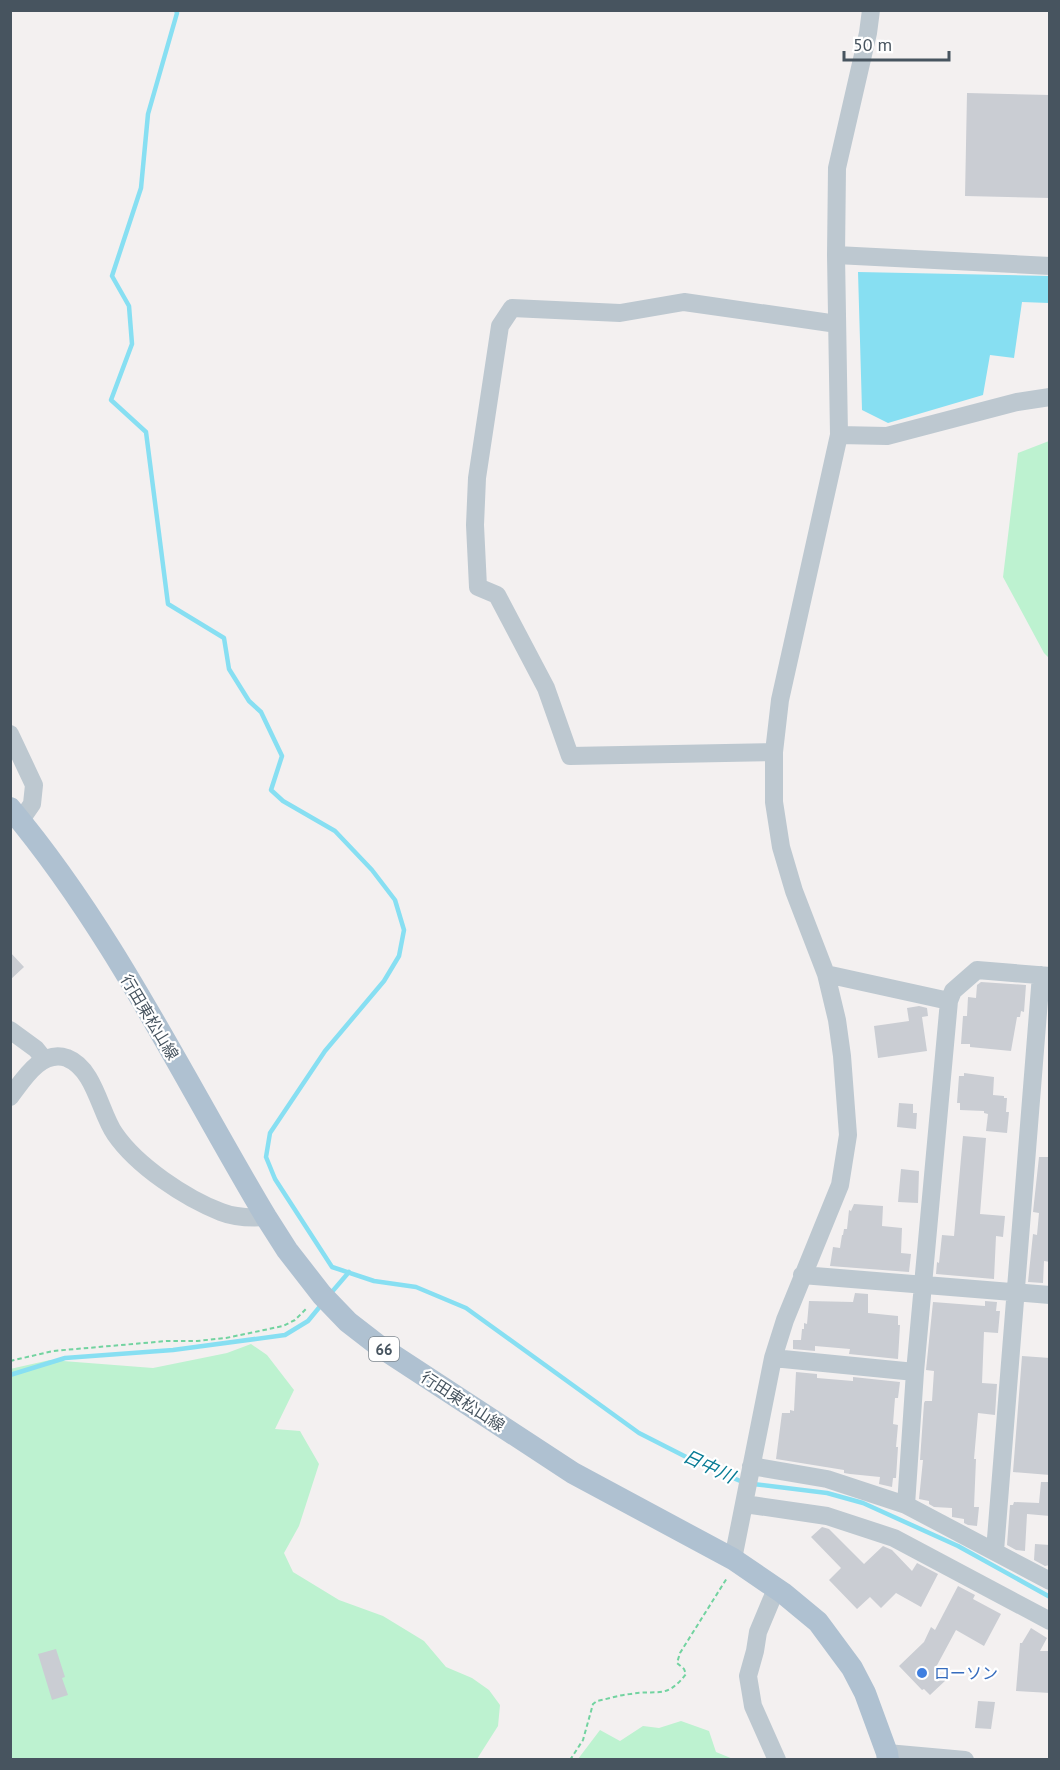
<svg xmlns="http://www.w3.org/2000/svg" width="1060" height="1770" viewBox="0 0 1060 1770" font-family="'PT Sans','Noto Sans JP',sans-serif">
  <style>
    .green { fill: #bdf2d0 }
    .water { fill: #87dff2 }
    .lines { fill: none; stroke-linecap: round; stroke-linejoin: round }
    .stream { stroke: #87dff2; stroke-width: 4.5 }
    .building { fill: #cacdd3 }
    .path { stroke: #72d3a0; stroke-width: 2; stroke-dasharray: 4.5 3; stroke-linecap: butt }
    .minor { stroke: #bdc8d0; stroke-width: 18 }
    .major { stroke: #afc1d1; stroke-width: 22 }
    .shop-dot { fill: #3f7fe0; stroke: #fff; stroke-width: 2 }
    .labels { text-anchor: middle; dominant-baseline: central; stroke-width: 4.5; stroke-linejoin: round; paint-order: stroke }
    .shield { fill: #fff; stroke: #7e878f; stroke-width: 1.5 }
    .shield-label { font-size: 15px; font-weight: bold; fill: #47545f }
    .street-label { font-size: 16px; fill: #47545f; stroke: #fff }
    .shop-label { font-size: 16px; fill: #366cbe; stroke: #fff; text-anchor: start }
    .water-label { font-size: 18px; font-style: italic; fill: #077b95; stroke: #fff }
  </style>
  <rect width="100%" height="100%" fill="#f3f0f0"/>
  <path class="green" d="M1049 441 1050 442 1049 658 1044 653 1003 577 1018 453Z
    M251 1344 267 1355 294 1390 275 1429 300 1431 319 1464 299 1526 284 1553 293 1572 339 1600 383 1616 424 1641 446 1667 472 1678 489 1690 500 1705 498 1726 477 1759H11L10 1369 50 1360 153 1368 227 1353Z
    M681 1721 709 1731 716 1752 733 1759H578L600 1730 620 1741 643 1726 659 1728Z"/>
  <path class="water" d="M858 272 1049 276V303L1022 302 1014 358 990 355 983 395 888 423 862 410Z"/>
  <g class="lines">
    <path class="stream" d="M176 10 177 13 148 114 141 188 112 276 129 306 132 344 111 400 146 432 168 604 224 638 229 669 249 701 261 712 282 756 271 790 283 801 335 831 372 870 395 900 404 930 399 956 384 981 325 1051 270 1133 266 1157 275 1179 332 1267 374 1281 416 1287 466 1308 639 1433 700 1464 745 1483
      M331 1293 349 1272
      M10 1375 65 1358 173 1350 285 1335 308 1321 322 1304
      M753 1484 827 1493 863 1503 958 1546 1050 1597"/>
  </g>
  <path class="building" d="M967 93 1050 95V198L965 196Z
    M10 952 24 967 10 980Z
    M981 982 1026 985 1024 1012 1021 1011 1020 1017H1017L1011 1051 970 1047V1044H961L963 1016H967L968 997 976 998 977 985Z
    M919 1006 927 1008 928 1016 922 1017 927 1051 878 1058 874 1026 909 1021 907 1008Z
    M964 1073 994 1077 993 1095 1004 1096V1098H1007L1006 1112H1009L1007 1133 986 1131 988 1114 984 1113V1111L960 1110V1103H957L959 1076H964Z
    M899 1103 913 1104V1113H917L916 1129 897 1127Z
    M963 1136 986 1138 980 1214 1005 1216 1003 1237 996 1236 994 1279 936 1274 937 1262 939 1263 942 1235 954 1236Z
    M1039 1157H1050V1262L1044 1261 1043 1283 1028 1282 1033 1234 1037 1235 1039 1213 1033 1212Z
    M901 1169 919 1171 918 1203 898 1202Z
    M854 1204 883 1206 882 1226 902 1228 901 1253 911 1254 909 1272 830 1266 833 1247 840 1248 842 1235H843L844 1229H847L849 1210 851 1211Z
    M855 1293 868 1294V1313L898 1316V1325H900L898 1359 849 1354 850 1349 815 1346V1351L793 1349V1340H801L802 1329H804V1323L807 1324 809 1301 853 1302Z
    M985 1301 997 1302 996 1311H1000L998 1333 984 1332 982 1383 997 1384 995 1415 978 1413 974 1459H976L974 1507H979L977 1526 968 1525 964 1523V1519L952 1517V1508L934 1507 929 1504V1501L919 1499 923 1460H920L924 1403 925 1401H932L934 1371 926 1370 933 1302 985 1306Z
    M1022 1356 1050 1358V1475L1013 1472Z
    M796 1372 817 1374V1378L853 1381V1377L900 1382 898 1398H895L893 1424 898 1425 896 1447H898L896 1478H893L892 1487 879 1484 880 1477 850 1474 844 1473V1470L776 1459 782 1413H790V1410L794 1411Z
    M1041 1482H1050V1516L1027 1514 1025 1551 1016 1550 1007 1545 1010 1505H1013L1014 1502 1039 1503Z
    M822 1527 829 1529 864 1564 883 1546 892 1550 912 1571 917 1563 938 1574 921 1607 896 1593 881 1608 870 1597 857 1609 829 1580 841 1568 811 1537Z
    M1035 1544 1050 1545V1565L1045 1566 1034 1560Z
    M958 1586 975 1595 973 1599 1001 1614 984 1646 956 1630 935 1669 946 1680 930 1695 924 1689 922 1690 899 1666 924 1642 931 1627 935 1630Z
    M1031 1628 1047 1638 1040 1651H1050V1693L1016 1691 1020 1643H1022Z
    M56 1649 65 1677 62 1678 68 1695 52 1700 38 1654Z
    M978 1701 995 1702 991 1729 975 1728Z"/>
  <g class="lines">
    <path class="path" d="M10 1361 53 1351 167 1341H197L226 1338 283 1326 295 1320 307 1308
      M570 1760 583 1740 593 1704 597 1701C608 1699 619 1695 630 1694 658 1689 666 1700 686 1674L684 1669 677 1663 680 1653 727 1578"/>
    <path class="minor" d="M836 255 1050 266
      M839 435 887 436 1017 402 1050 397
      M10 734 34 785 32 804 21 820
      M774 752 570 756 546 688 497 595 478 587 475 525 477 478 500 326 512 308 620 313 684 302 837 324
      M826 974 949 1001 953 991 977 970 1050 976
      M10 1030 36 1049 44 1059
      M10 1097C23 1080 41 1049 67 1058 95 1069 100 1113 115 1134 137 1166 185 1198 221 1212 236 1218 251 1218 266 1217
      M802 1275 1050 1295
      M773 1358 915 1372
      M751 1466 827 1479 906 1505 1050 1581
      M745 1504 827 1516 894 1538 1050 1621
      M906 1505 915 1372 949 1001
      M995 1551 1041 975
      M733 1559 773 1358 785 1320 840 1185 848 1135 842 1056 837 1020 826 974 794 891 781 847 774 802V752L780 700 839 435 836 255 837 168 868 33 871 10
      M776 1589 758 1632 755 1651 748 1676 753 1706 777 1760
      M887 1753 965 1760"/>
    <path class="major" d="M10 808C114 932 184 1080 266 1217L287 1250 322 1295 348 1322 379 1346 573 1473 733 1559 783 1593 818 1622 852 1668 865 1693 887 1753 888 1760"/>
  </g>
  <circle class="shop-dot" cx="922" cy="1673" r="6"/>
  <g class="labels">
    <rect class="shield" x="369" y="1337" width="30" height="24" rx="4.5"/>
    <g class="shield-label">
      <text x="384" y="1349">66</text>
    </g>
    <g class="street-label">
      <text transform="translate(150 1017) rotate(59)">行田東松山線</text>
      <text transform="translate(463 1401) rotate(33)">行田東松山線</text>
    </g>
    <g class="shop-label">
      <text x="934" y="1673">ローソン</text>
    </g>
    <g class="water-label">
      <text transform="translate(709 1466) rotate(25)">日中川</text>
    </g>
  </g>
  <rect width="1060" height="1770" fill="none" stroke="#47545f" stroke-width="24"/>
  <path d="M844 51v9h105v-9" fill="none" stroke="#47545f" stroke-width="3"/>
  <text x="853" y="51" font-size="18" fill="#47545f" stroke="#ffffff" stroke-width="4.5" paint-order="stroke">50 m</text>
</svg>
